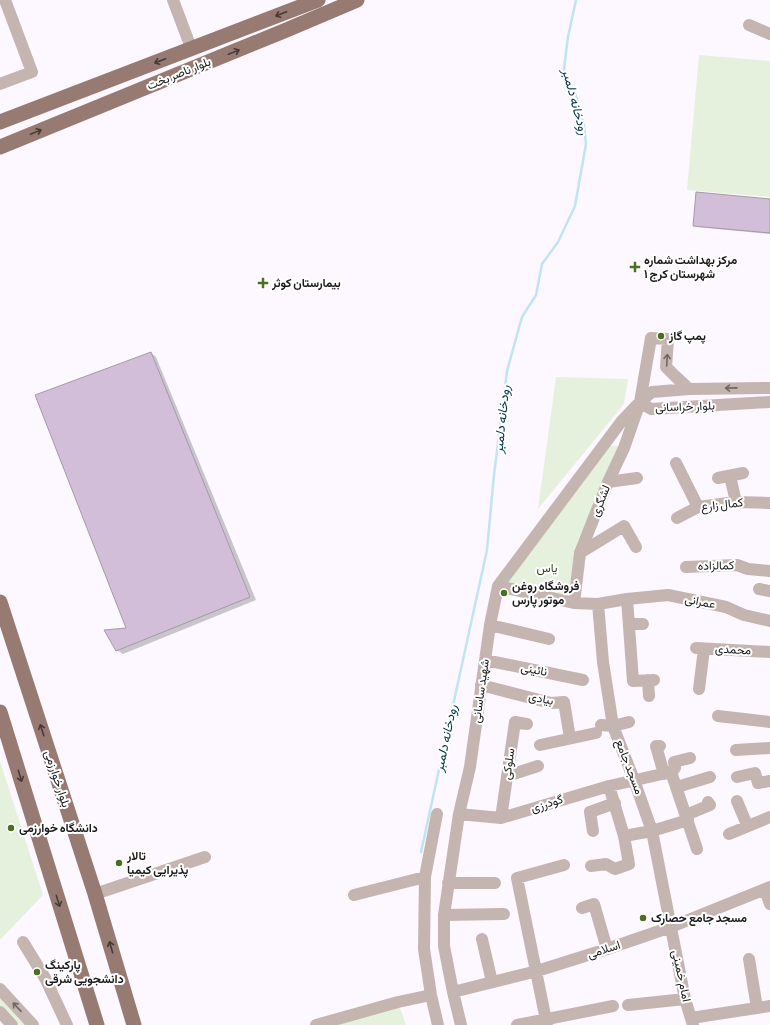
<svg xmlns="http://www.w3.org/2000/svg" width="770" height="1025" viewBox="0 0 770 1025" font-family="'Sofia Sans Condensed',Vazirmatn,sans-serif">
  <style>
    .green { fill: #e5f1dd }
    .shadow { fill: #0003 }
    .lines { fill: none; stroke-linecap: round; stroke-linejoin: round }
    .stream { stroke: #c0e4f4; stroke-width: 2.5 }
    .building { fill: #d2bed9; stroke: #a29ca3 }
    .minor { stroke: #c5b5b0; stroke-width: 12 }
    .major { stroke: #977b72; stroke-width: 15 }
    .oneway { stroke: #463b39 }
    .oneway2 { stroke: #706766 }
    .poi-dot { fill: #4c6d24; stroke: #fff; stroke-width: 1.5 }
    .labels { text-anchor: middle; dominant-baseline: central; stroke-width: 4; stroke-linejoin: round; paint-order: stroke }
    .street-label { font-size: 12px; fill: #1b191b; stroke: #fff }
    .poi-label { font-size: 12px; font-weight: bold; fill: #1b191b; stroke: #fff; text-anchor: start }
    .park-label { font-size: 12px; fill: #31471a; stroke: #fff }
    .water-label { font-size: 13px; font-style: italic; fill: #023547; stroke: #fff }
  </style>
  <rect width="100%" height="100%" fill="#fdf7ff"/>
  <path class="green" d="M699 55 770 61V197L687 190Z
    M556 377 628 379 624 404 538 509Z
    M603 445 620 446 608 482 577 543 574 603 498 586Z
    M0 761 43 895 0 940Z
    M0 997 27 1025H20L0 1005Z
    M398 1002 406 1025H316Z"/>
  <path class="shadow" d="M770 200V234L697 227 694 226Z
    M151 353 156 357 256 600 123 654 117 650 128 629Z"/>
  <g class="lines">
    <path class="stream" d="M421 852 487 550 494 475 507 371 522 317 536 295 542 264 558 242 575 206 586 144 584 126 576 96 564 69 568 37 576 0"/>
  </g>
  <path class="building" d="M696 192 770 199V233L693 226Z
    M151 352 250 597 116 651 104 630 126 628 35 395Z"/>
  <g class="lines">
    <path class="minor" d="M173 0 190 45
      M749 25 770 34
      M0 84 32 72 5 0
      M640 402 651 409 770 402
      M676 463 698 507
      M730 476 736 502
      M718 478 743 473
      M608 482 637 478
      M677 518 698 507 736 502 770 503
      M580 553 624 526 636 547
      M686 567 737 565 748 569 770 571
      M498 586 574 603 598 604 627 599 668 595 726 607 744 615 770 621
      M759 589 770 591
      M627 599 633 681 654 680
      M574 603 580 553 608 482 624 448 640 402 651 338 668 339 666 367 675 376 689 389
      M598 604 603 662 613 726 634 780 652 831 685 999 693 1025
      M629 624H643
      M490 625 549 639
      M696 648 770 652
      M485 660 583 680
      M648 680 649 696
      M481 685 551 703 564 702 570 738
      M699 689 704 649
      M718 716 770 722
      M601 725 613 726 629 722
      M540 745 596 733
      M660 746H656L664 774
      M736 750 770 748
      M671 772 697 849
      M507 776 538 766
      M737 777 755 773 758 783 770 781
      M609 786 624 836 652 831 688 820
      M677 787 710 777
      M737 801 747 825
      M437 814 425 877 424 949 431 995 438 1025
      M459 814 501 818 609 786 671 772 675 768 674 762 690 758
      M686 815 710 805 708 802
      M501 818 515 722 527 724
      M593 831 590 812 615 803
      M729 834 770 817
      M591 866 606 864 615 869 629 864 624 836
      M448 883H495
      M765 890 770 904
      M95 894 205 857
      M354 895 425 877
      M582 908 594 904 607 949
      M444 915 504 914
      M482 939 492 982
      M23 942 45 978 67 1025
      M749 959 757 1008
      M0 989 33 1025
      M453 992 537 971 607 949 671 927 770 887
      M628 1005 685 999
      M0 1012 12 1025
      M691 1018 770 1006
      M316 1025 398 1002 431 995
      M461 1025 453 992 444 946V915L459 814 470 767 490 625 498 586 621 422 640 402 652 392 689 389 770 388
      M517 1025 613 1006
      M547 1025 517 878 564 865"/>
    <path class="major" d="M0 122 318 0
      M0 147 284 31 357 0
      M0 602 95 894 134 1025
      M0 712 97 1025"/>
  </g>
  <defs><path id="oneway-shaft" d="M-6 0H5M1.5-3L5.5 0L1.5 3" fill="none" stroke-width="1.6" stroke-linecap="round" stroke-linejoin="round"/></defs>
  <g class="oneway">
    <use href="#oneway-shaft" transform="translate(281 14) rotate(159)"/>
    <use href="#oneway-shaft" transform="translate(234 52) rotate(-22)"/>
    <use href="#oneway-shaft" transform="translate(160 61) rotate(159)"/>
    <use href="#oneway-shaft" transform="translate(36 132) rotate(-22)"/>
    <use href="#oneway-shaft" transform="translate(42 730) rotate(-108)"/>
    <use href="#oneway-shaft" transform="translate(20 776) rotate(73)"/>
    <use href="#oneway-shaft" transform="translate(58 901) rotate(73)"/>
    <use href="#oneway-shaft" transform="translate(111 947) rotate(-106)"/>
  </g>
  <g class="oneway2">
    <use href="#oneway-shaft" transform="translate(667 360) rotate(-87)"/>
    <use href="#oneway-shaft" transform="translate(731 388) rotate(179)"/>
    <use href="#oneway-shaft" transform="translate(17 1007) rotate(-133)"/>
  </g>
  <g class="poi-dot">
    <path d="M633 261h4v4h4v4h-4v4h-4v-4h-4v-4h4z"/>
    <path d="M261 277h4v4h4v4h-4v4h-4v-4h-4v-4h4z"/>
    <circle cx="661" cy="336" r="4"/>
    <circle cx="504" cy="593" r="4"/>
    <circle cx="11" cy="828" r="4"/>
    <circle cx="119" cy="863" r="4"/>
    <circle cx="643" cy="918" r="4"/>
    <circle cx="37" cy="972" r="4"/>
  </g>
  <g class="labels">
    <g class="street-label">
      <text transform="translate(179 74) rotate(-22)">بلوار ناصر بخت</text>
      <text transform="translate(685 407) rotate(-2)">بلوار خراسانی</text>
      <text transform="translate(601 501) rotate(-68)">لشگری</text>
      <text transform="translate(722 505) rotate(-6)">کمال زارع</text>
      <text transform="translate(716 566) rotate(-1)">کمالزاده</text>
      <text transform="translate(700 602) rotate(11)">عمرانی</text>
      <text transform="translate(733 650) rotate(3)">محمدی</text>
      <text transform="translate(534 670) rotate(11)">نائینی</text>
      <text transform="translate(481 691) rotate(-82)">شهید ساسانی</text>
      <text transform="translate(541 699) rotate(11)">بیادی</text>
      <text transform="translate(509 764) rotate(-82)">سلوکی</text>
      <text transform="translate(629 767) rotate(69)">مسجد جامع</text>
      <text transform="translate(57 779) rotate(72)">بلوار خوارزمی</text>
      <text transform="translate(547 804) rotate(-17)">گودرزی</text>
      <text transform="translate(604 950) rotate(-18)">اسلامی</text>
      <text transform="translate(681 976) rotate(78)">امام خمینی</text>
    </g>
    <g class="poi-label">
      <text x="644" y="260">مرکز بهداشت شماره<tspan x="644" dy="14">۱ شهرستان کرج</tspan></text>
      <text x="272" y="283">بیمارستان کوثر</text>
      <text x="669" y="336">پمپ گاز</text>
      <text x="512" y="586">فروشگاه روغن<tspan x="512" dy="14">موتور پارس</tspan></text>
      <text x="19" y="828">دانشگاه خوارزمی</text>
      <text x="127" y="856">تالار<tspan x="127" dy="14">پذیرایی کیمیا</tspan></text>
      <text x="651" y="918">مسجد جامع حصارک</text>
      <text x="45" y="965">پارکینگ<tspan x="45" dy="14">دانشجویی شرقی</tspan></text>
    </g>
    <g class="park-label">
      <text x="547" y="568">یاس</text>
    </g>
    <g class="water-label">
      <text transform="translate(575 102) rotate(75)">رودخانه دلمبر</text>
      <text transform="translate(502 419) rotate(-84)">رودخانه دلمبر</text>
      <text transform="translate(446 738) rotate(-78)">رودخانه دلمبر</text>
    </g>
  </g>
</svg>
